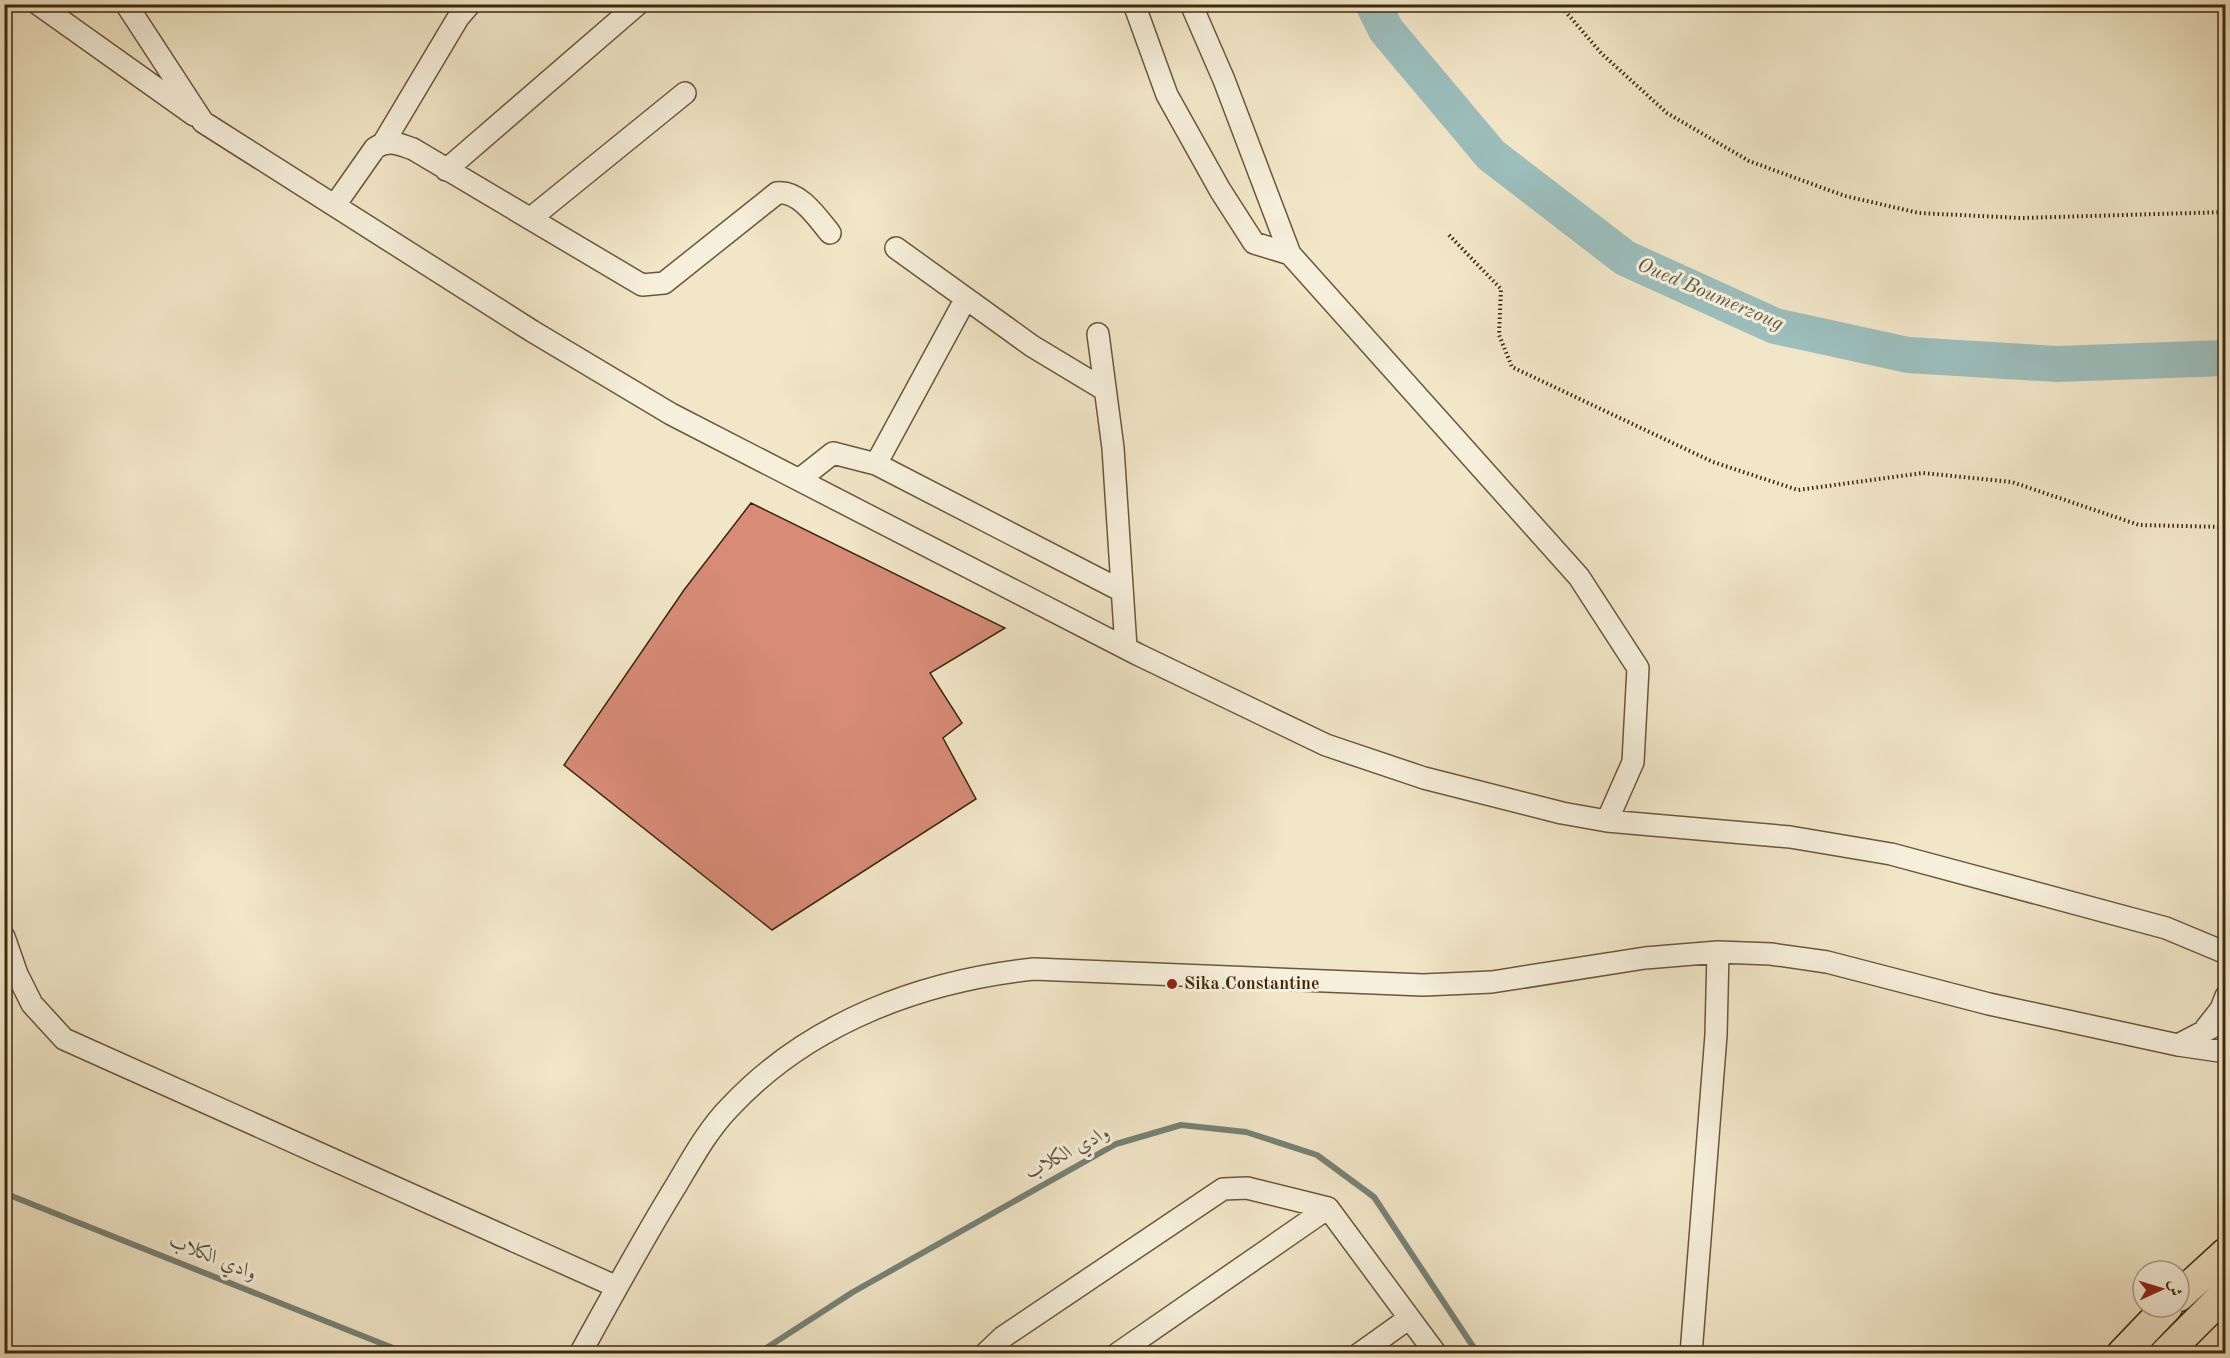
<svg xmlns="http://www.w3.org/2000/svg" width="2230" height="1358" viewBox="0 0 2230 1358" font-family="'Old Standard TT',Amiri,serif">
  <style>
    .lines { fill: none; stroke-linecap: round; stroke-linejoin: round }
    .stream { stroke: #768275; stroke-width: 6 }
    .river { stroke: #9cbebc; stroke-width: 36 }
    .building { fill: #d78b78; stroke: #3c280b; stroke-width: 1.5 }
    .minor-casing { stroke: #69583a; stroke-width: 24 }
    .highway-casing { stroke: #3c280b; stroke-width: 33 }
    .path { stroke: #3c280b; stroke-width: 4; stroke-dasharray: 1.5 3; stroke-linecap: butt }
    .minor { stroke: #f6efdb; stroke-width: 21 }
    .highway { stroke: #f1e6c7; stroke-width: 30 }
    .poi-dot { fill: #8f2418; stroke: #f6efdb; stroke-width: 2 }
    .labels { text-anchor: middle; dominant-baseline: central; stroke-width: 6; stroke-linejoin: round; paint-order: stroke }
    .poi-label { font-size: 18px; font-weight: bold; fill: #3c280b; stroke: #f6efdb; text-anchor: start }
    .water-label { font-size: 20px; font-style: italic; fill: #595540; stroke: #f6efdb }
  </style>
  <rect width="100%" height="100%" fill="#f1e6c7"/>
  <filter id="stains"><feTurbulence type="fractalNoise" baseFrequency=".00333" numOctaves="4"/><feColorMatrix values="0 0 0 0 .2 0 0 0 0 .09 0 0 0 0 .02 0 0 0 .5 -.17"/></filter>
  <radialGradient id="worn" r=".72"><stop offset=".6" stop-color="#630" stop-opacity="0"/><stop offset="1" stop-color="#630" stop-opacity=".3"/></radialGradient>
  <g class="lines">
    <path class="stream" d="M4 1193 408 1354
      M757 1354 853 1292 1116 1144 1181 1125 1246 1132 1317 1155 1374 1197 1478 1354"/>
    <path class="river" d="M1373 4 1386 30 1491 155 1625 258 1775 326 1908 355 2057 364 2226 358"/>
  </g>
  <path class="building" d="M751 503 1005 628 930 673 962 723 943 738 976 799 772 930 564 765 684 590Z"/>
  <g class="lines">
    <defs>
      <path id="minor" d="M38 4 194 115
        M126 4 203 122 532 331 671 414 1137 654 1326 745 1424 778 1562 813 1607 821 1790 837 1891 854 2166 928 2226 953
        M1134 4 1167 95 1220 190 1254 243 1290 254
        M1191 4 1224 80 1290 254 1579 577 1638 668 1633 762 1607 821
        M384 142 458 18 470 4
        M446 170 638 4
        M335 205 375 148C389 139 398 144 413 149L642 285 664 283 777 193C799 190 817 217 830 233
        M531 218 685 93
        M896 248 1032 346 1105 390
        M1098 334 1113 448 1126 648
        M876 464 965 300
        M800 479 833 453 876 464 1122 591
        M4 937 17 974 32 1004 64 1039 617 1287
        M2206 1028 2221 1009 2226 996
        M2178 1045 2226 1020
        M580 1354C612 1296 643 1239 677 1184 693 1157 709 1128 731 1106 810 1022 922 981 1034 969L1423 985 1492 982 1645 958 1718 952 1771 954 1827 962 1989 1004 2178 1045 2226 1052
        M985 1354 1003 1337 1223 1189 1247 1188 1328 1208 1436 1354
        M1117 1354 1328 1208
        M1359 1354 1408 1319
        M1691 1354 1716 1035 1718 952"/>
      <path id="highway" d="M2179 1296 2226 1253
        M2122 1354 2167 1307
        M2165 1354 2226 1293"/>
    </defs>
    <use href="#minor" class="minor-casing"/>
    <use href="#highway" class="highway-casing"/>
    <path class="path" d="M1559 4 1602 54 1667 113 1749 161 1845 196 1919 213 2021 218 2226 212
      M1449 235 1501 289 1499 335 1512 367 1713 462 1798 490 1923 473 2012 482 2139 525 2226 527"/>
    <use href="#minor" class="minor"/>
    <use href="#highway" class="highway"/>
  </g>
  <circle class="poi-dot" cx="1172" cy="984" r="6"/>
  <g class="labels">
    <g class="poi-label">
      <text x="1184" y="984">Sika Constantine</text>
    </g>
    <g class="water-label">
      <text transform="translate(1710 295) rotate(23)">Oued Boumerzoug</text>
      <text transform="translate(1068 1153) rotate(-28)">وادي الكلاب</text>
      <text transform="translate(213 1258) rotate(22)">وادي الكلاب</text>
    </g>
  </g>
  <rect width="2230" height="1358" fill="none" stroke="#f1e6c7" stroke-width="24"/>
  <rect x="6" y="6" width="2218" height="1346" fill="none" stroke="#3c280b" stroke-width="3"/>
  <rect x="12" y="12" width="2206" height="1334" fill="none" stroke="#3c280b" stroke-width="1.5"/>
  <g transform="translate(2161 1289) rotate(86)"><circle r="28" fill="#f6efdb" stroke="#ac9f88" stroke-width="1.5"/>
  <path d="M0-4.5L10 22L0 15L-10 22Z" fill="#8f2418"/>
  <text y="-9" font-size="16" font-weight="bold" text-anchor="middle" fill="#3c280b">ش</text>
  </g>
  <rect width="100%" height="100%" filter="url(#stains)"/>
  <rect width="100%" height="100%" fill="url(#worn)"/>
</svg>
